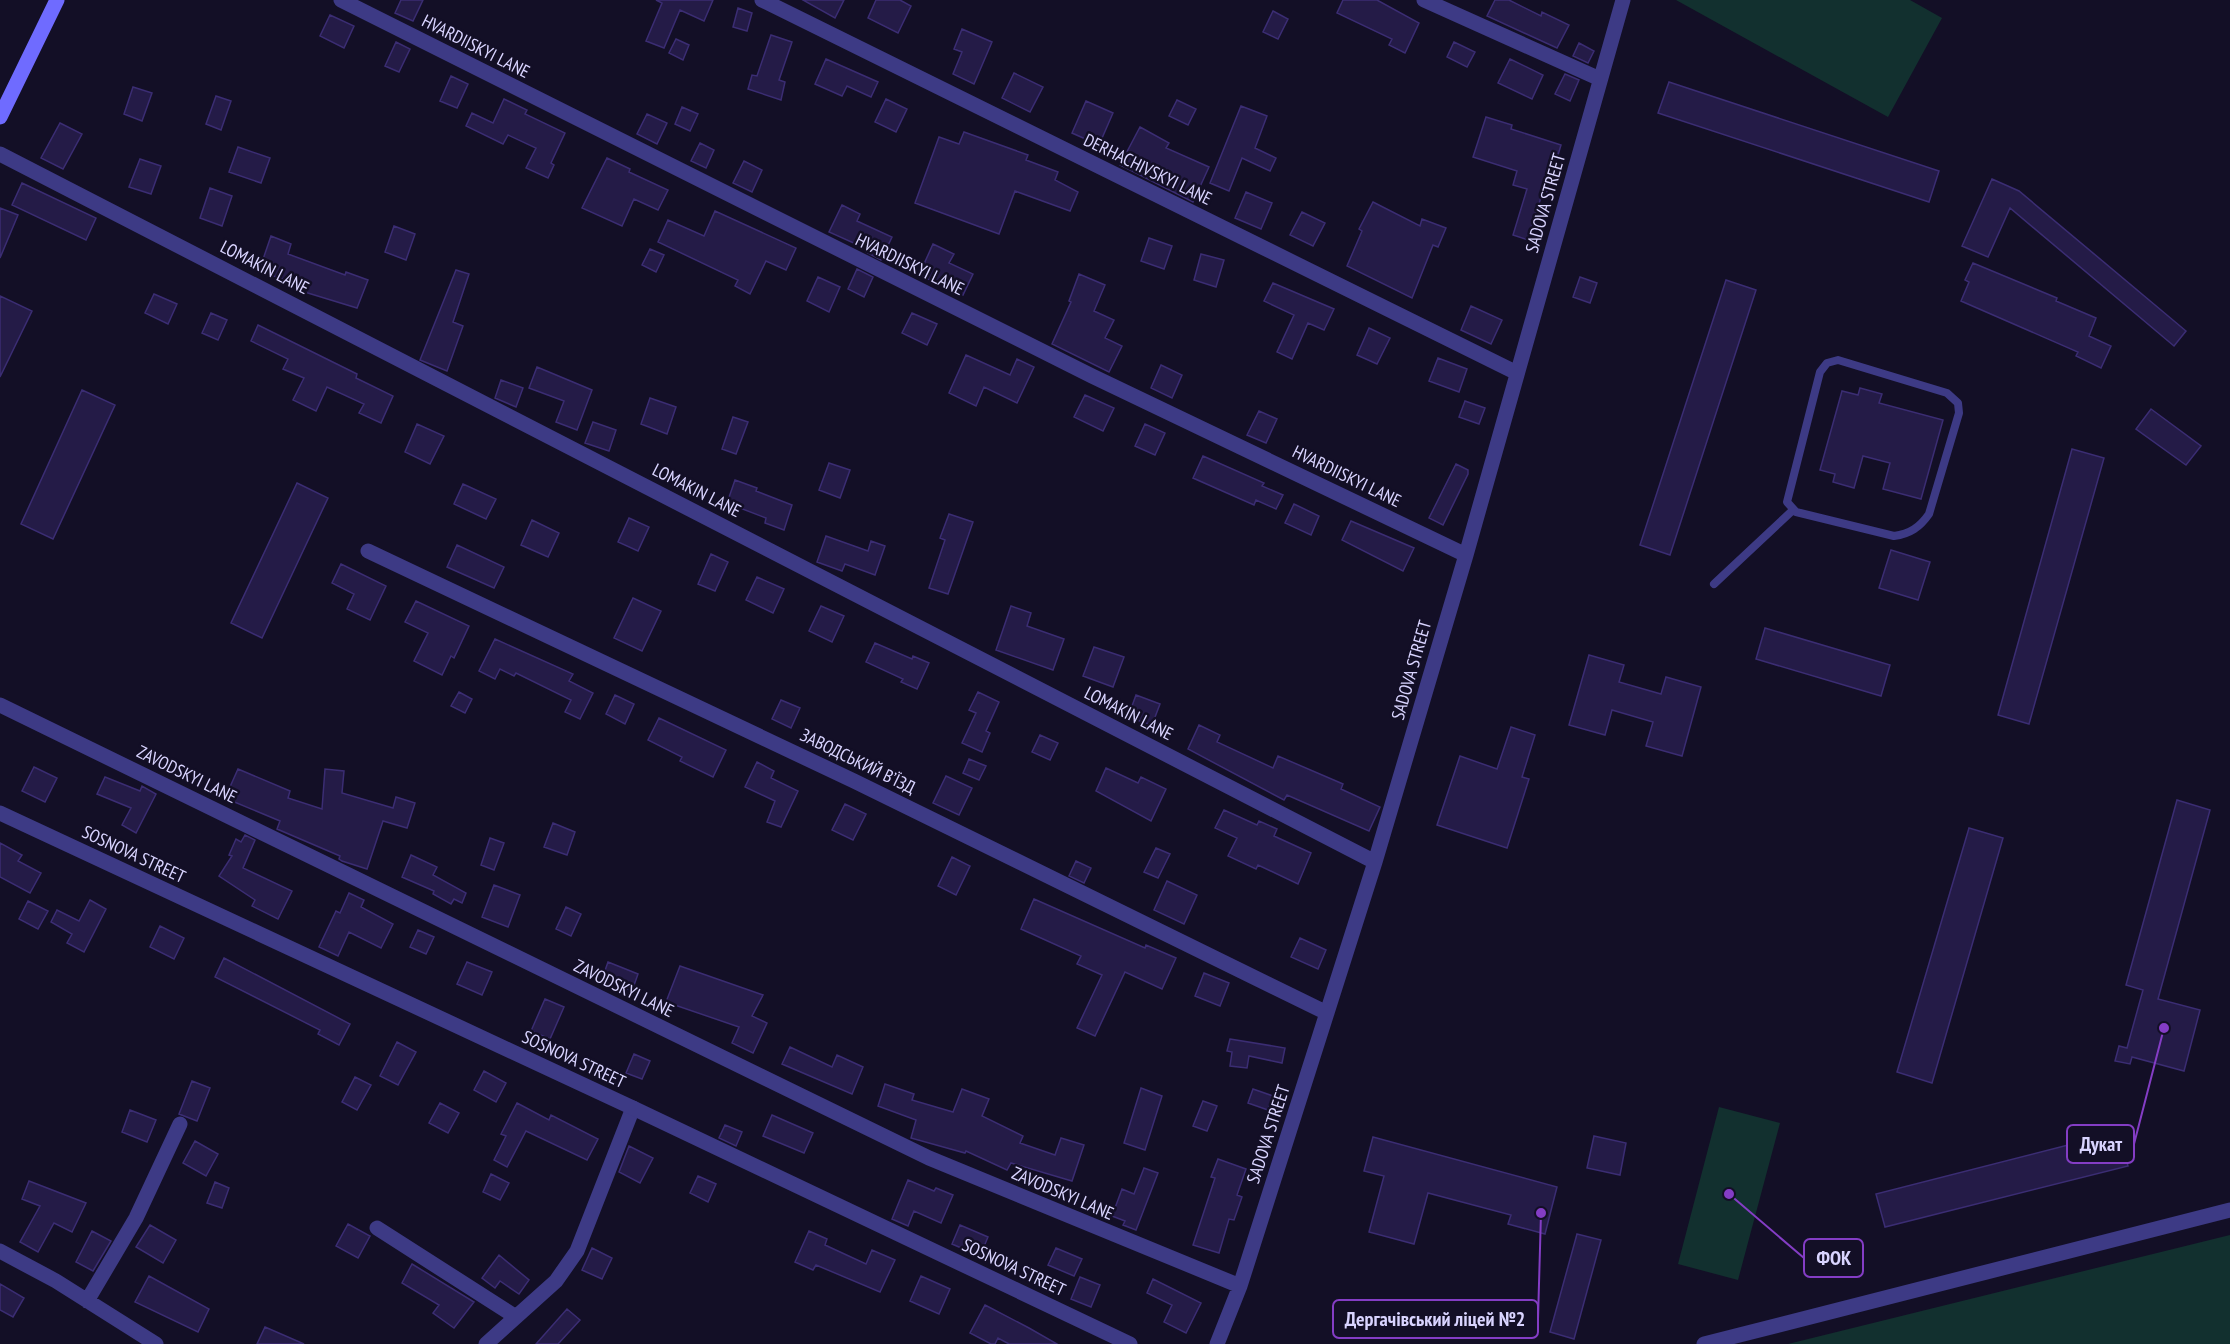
<svg xmlns="http://www.w3.org/2000/svg" width="2230" height="1344" viewBox="0 0 2230 1344" font-family="'PT Sans Narrow',sans-serif">
  <style>
    .green { fill: #12302f }
    .building { fill: #241b47; stroke: #3b2d73; stroke-width: 1.5 }
    .lines { fill: none; stroke-linecap: round; stroke-linejoin: round }
    .service { stroke: #3d3a85; stroke-width: 8 }
    .minor { stroke: #3d3a85; stroke-width: 15 }
    .tertiary { stroke: #3d3a85; stroke-width: 15 }
    .secondary { stroke: #6f6bff; stroke-width: 15 }
    .labels { text-anchor: middle; dominant-baseline: central; stroke-width: 5; stroke-linejoin: round; paint-order: stroke }
    .street-label { font-size: 18px; fill: #d9d4ff; stroke: #130f26 }
    .leader { fill: none; stroke: #843dc5; stroke-width: 2 }
    .callout-dot { fill: #843dc5; stroke: #130f26; stroke-width: 2 }
    .callout { fill: #130f26; stroke: #843dc5; stroke-width: 2 }
    .callout-label { font-size: 20px; text-anchor: middle; font-weight: bold; fill: #d9d4ff }
  </style>
  <rect width="100%" height="100%" fill="#130f26"/>
  <path class="green" d="M1676 0H1910L1942 18 1888 117Z
    M1719 1107 1780 1123 1738 1280 1678 1264Z
    M2230 1235V1344H1788Z"/>
  <path class="building" d="M401 0H423L413 21 395 13Z
    M656 0H713L704 21 680 10 664 48 646 41 662 3Z
    M803 0H844L835 18Z
    M876 0H900L911 6 898 33 868 18Z
    M1343 0H1377L1419 23 1405 53 1389 45 1392 39 1337 13Z
    M1495 0H1509L1541 16 1542 12 1569 25 1557 48 1487 16Z
    M738 8 752 13 747 31 733 27Z
    M1273 11 1288 19 1278 39 1263 32Z
    M330 15 354 26 344 48 320 36Z
    M962 29 992 42 974 84 953 74 962 52 954 49Z
    M771 35 792 42 779 80 785 82 781 100 748 89 752 75 757 76Z
    M676 39 689 45 683 60 669 53Z
    M396 42 410 49 399 72 385 66Z
    M1454 42 1475 52 1467 67 1447 57Z
    M1579 43 1594 51 1588 63 1573 56Z
    M826 59 878 82 871 97 847 86 842 96 815 84Z
    M1510 59 1543 75 1532 99 1498 83Z
    M1014 73 1043 87 1030 112 1002 98Z
    M1565 74 1579 80 1570 101 1555 94Z
    M451 76 468 84 457 108 440 101Z
    M1669 82 1939 171 1929 202 1658 113Z
    M133 87 152 93 142 121 124 114Z
    M216 96 231 101 221 130 206 124Z
    M504 99 527 110 525 114 565 133 551 163 554 165 548 178 526 168 536 148 508 135 503 144 466 126 472 113 493 123Z
    M886 99 907 109 896 132 875 122Z
    M1177 100 1196 109 1188 125 1169 116Z
    M1086 101 1113 113 1099 145 1072 133Z
    M1241 106 1267 116 1255 148 1276 158 1270 171 1242 158 1229 191 1210 183Z
    M682 107 698 114 690 131 675 124Z
    M647 114 667 123 657 144 637 134Z
    M1486 117 1512 125 1511 129 1561 145 1546 195 1542 194 1528 240 1513 235 1527 189 1513 185 1517 171 1473 157Z
    M60 123 82 134 63 169 41 158Z
    M1140 127 1169 143 1166 148 1209 167 1193 202 1120 165Z
    M964 132 1028 155 1026 160 1058 172 1055 180 1078 192 1070 211 1015 191 999 234 915 203 939 137 959 144Z
    M700 143 714 150 706 168 691 161Z
    M238 147 270 158 261 183 229 172Z
    M607 158 630 169 629 172 668 190 658 210 634 199 622 226 582 208Z
    M140 159 161 166 151 194 129 187Z
    M744 161 762 170 752 192 733 183Z
    M1992 179 2019 191 2186 331 2174 346 2010 208 1988 257 1962 246Z
    M22 183 96 218 86 240 12 205Z
    M210 188 232 196 222 226 200 218Z
    M1246 192 1272 203 1261 229 1235 218Z
    M1373 202 1420 226 1422 219 1446 228 1438 247 1433 245 1412 298 1347 266 1362 231 1359 229Z
    M842 205 860 214 857 221 892 237 881 260 866 252 867 249 829 232Z
    M0 208 18 215 0 258Z
    M715 211 796 248 786 270 766 261 750 294 735 286 738 280 658 242 668 220 704 236Z
    M1302 212 1325 223 1313 246 1290 235Z
    M394 226 415 234 406 260 385 252Z
    M271 236 291 244 288 254 345 275 346 272 368 280 357 308 298 290 300 285 259 271Z
    M1149 238 1172 246 1164 269 1141 261Z
    M933 244 954 254 949 263 973 274 963 295 919 275Z
    M650 249 664 255 656 272 642 265Z
    M1201 254 1224 260 1216 287 1194 280Z
    M1973 263 2057 298 2056 301 2096 318 2089 336 2111 346 2101 368 2076 356 2078 352 1961 301 1969 282 1965 280Z
    M857 269 873 277 864 297 848 289Z
    M456 270 469 274 453 322 463 326 447 371 420 360Z
    M1079 274 1105 285 1094 311 1114 320 1105 338 1122 346 1109 372 1052 344 1071 302 1069 301Z
    M818 277 840 287 829 312 807 301Z
    M1580 277 1597 283 1590 303 1573 297Z
    M1726 280 1756 290 1670 555 1640 545Z
    M1273 283 1334 309 1324 330 1308 323 1292 359 1277 352 1294 315 1264 301Z
    M154 294 177 304 168 324 145 313Z
    M0 296 32 311 0 377Z
    M1471 306 1502 320 1491 344 1461 330Z
    M211 313 227 320 218 340 202 333Z
    M912 313 937 324 927 345 902 333Z
    M258 325 357 374 356 378 393 396 381 423 359 413 364 404 327 387 316 411 293 400 304 378 283 369 288 359 251 341Z
    M1369 328 1390 338 1377 364 1357 355Z
    M966 355 1010 375 1017 359 1034 367 1017 403 984 387 976 406 949 393Z
    M1438 358 1467 369 1459 392 1429 381Z
    M1161 365 1182 375 1172 398 1151 388Z
    M537 367 592 390 577 430 556 422 564 401 529 388Z
    M501 380 523 388 516 407 495 398Z
    M1860 388 1882 394 1879 403 1943 420 1921 499 1883 489 1890 463 1863 456 1854 488 1833 482 1835 474 1820 470 1842 391 1858 395Z
    M82 390 115 405 53 539 21 524Z
    M1085 395 1114 408 1103 431 1074 417Z
    M650 398 676 407 667 434 641 424Z
    M1465 401 1485 408 1479 424 1459 417Z
    M2151 409 2201 446 2186 465 2136 429Z
    M1259 411 1277 419 1266 443 1247 435Z
    M733 417 748 422 736 454 722 449Z
    M593 422 616 430 609 451 585 443Z
    M417 424 444 436 430 464 405 452Z
    M1145 424 1165 433 1155 455 1135 446Z
    M2072 449 2104 458 2029 724 1998 715Z
    M1203 456 1264 483 1262 486 1283 495 1276 509 1256 500 1254 505 1193 478Z
    M829 463 850 470 840 498 819 490Z
    M1456 464 1468 470V474L1443 525 1429 518Z
    M735 480 757 488 756 491 792 505 784 530 765 523 766 518 727 503Z
    M297 483 328 498 262 638 231 623Z
    M463 484 496 499 486 519 454 504Z
    M1294 504 1319 516 1311 535 1285 523Z
    M949 514 973 522 948 594 929 588 945 540 940 538Z
    M629 518 649 527 638 551 618 542Z
    M532 520 559 533 548 557 521 545Z
    M1351 521 1414 548 1403 571 1342 540Z
    M826 536 868 551 871 541 885 546 875 575 845 564 842 571 817 562Z
    M457 545 504 567 494 588 447 567Z
    M1891 550 1930 562 1918 600 1879 588Z
    M711 554 728 562 715 591 698 584Z
    M341 564 386 586 370 620 347 609 354 594 332 583Z
    M757 577 784 589 773 613 746 600Z
    M633 598 661 611 642 651 614 638Z
    M416 601 469 626 454 658 451 656 442 675 414 661 428 633 405 622Z
    M821 606 844 616 832 642 809 631Z
    M1011 606 1031 613 1027 626 1064 639 1053 670 996 650Z
    M1765 628 1890 665 1881 696 1756 659Z
    M495 639 573 674 569 681 593 693 580 719 565 712 571 700 516 673 514 676 500 669 495 679 479 671Z
    M875 643 912 659 913 656 929 663 917 689 901 682 903 679 866 662Z
    M1094 647 1124 657 1113 687 1083 676Z
    M1589 655 1624 665 1619 682 1661 694 1666 677 1701 687 1682 756 1646 746 1653 722 1612 710 1605 735 1569 725Z
    M459 692 472 699 465 713 451 706Z
    M978 692 999 702 986 731 990 733 982 752 962 743 976 713 969 710Z
    M615 695 634 704 625 724 606 714Z
    M1136 695 1160 704 1152 725 1128 717Z
    M781 700 800 708 791 728 772 719Z
    M659 718 726 750 713 777 680 761 682 757 648 740Z
    M1199 725 1220 735 1217 742 1273 768 1278 756 1343 784 1341 789 1380 807 1369 831 1287 795 1284 800 1188 749Z
    M1511 727 1535 735 1522 777 1529 779 1507 848 1437 825 1460 756 1497 769Z
    M1040 735 1058 743 1050 760 1032 752Z
    M969 759 986 766 979 780 963 773Z
    M757 762 774 771 771 778 798 791 781 827 767 822 775 801 745 787Z
    M34 767 57 778 45 802 22 791Z
    M1106 768 1138 783 1141 777 1166 789 1151 821 1096 791Z
    M238 769 290 791 288 798 322 809 325 769 344 771 342 793 393 808 396 797 415 803 407 828 383 821 367 869 342 861 339 859 340 856 277 829 280 821 225 798Z
    M946 776 972 788 959 815 933 803Z
    M105 777 140 791 142 786 156 794 136 833 122 825 131 808 97 794Z
    M2177 800 2210 810 2158 999 2200 1010 2184 1071 2132 1057 2130 1064 2115 1061 2119 1046 2127 1048 2143 990 2126 985Z
    M845 804 866 814 853 840 832 830Z
    M1224 810 1257 825 1259 821 1277 829 1274 836 1311 853 1298 884 1258 865 1256 869 1228 856 1237 838 1215 828Z
    M553 823 575 832 567 855 544 847Z
    M1969 828 2003 838 1932 1083 1897 1072Z
    M245 835 255 840 243 868 292 891 278 919 252 906 255 900 219 876 232 856 229 855 236 839 241 842Z
    M490 838 504 843 494 870 481 865Z
    M0 843 22 855 18 861 41 873 30 893 0 877Z
    M1156 848 1170 854 1158 878 1144 872Z
    M411 855 437 867 433 875 466 893 462 903 454 899 451 904 433 894 434 891 402 877Z
    M952 857 970 866 956 895 938 886Z
    M1076 861 1091 868 1084 883 1069 876Z
    M1167 881 1197 895 1184 924 1154 910Z
    M494 885 520 895 508 927 482 917Z
    M349 893 364 900 361 907 393 924 381 948 349 932 338 956 319 947 336 911 340 913Z
    M1034 899 1145 948 1146 945 1176 958 1162 989 1125 972 1095 1036 1077 1028 1102 975 1077 964 1081 956 1021 929Z
    M90 900 106 909 84 952 67 943 72 934 51 922 57 910 79 921Z
    M28 901 48 911 38 929 19 919Z
    M566 907 581 914 571 936 556 929Z
    M160 926 184 938 174 959 150 947Z
    M418 930 434 937 426 954 410 947Z
    M1300 938 1326 950 1318 969 1291 957Z
    M224 958 350 1024 339 1045 318 1034 320 1030 215 977Z
    M467 962 492 972 482 995 457 984Z
    M608 962 638 974 632 991 602 979Z
    M680 966 763 995 752 1016 767 1023 753 1053 732 1043 739 1027 666 1002Z
    M1204 973 1229 983 1220 1006 1195 996Z
    M545 999 564 1007 550 1039 531 1031Z
    M1230 1039 1285 1048 1282 1063 1249 1056 1247 1068 1230 1066 1232 1052 1227 1051Z
    M397 1042 416 1052 398 1085 380 1076Z
    M790 1047 832 1067 837 1055 863 1067 852 1094 782 1064Z
    M634 1054 650 1061 642 1079 626 1073Z
    M484 1071 506 1083 496 1102 474 1090Z
    M355 1077 371 1085 357 1110 342 1102Z
    M192 1081 210 1088 197 1121 179 1114Z
    M885 1084 914 1094 912 1100 953 1112 962 1089 989 1099 982 1116 1023 1136 1020 1143 1055 1155 1061 1138 1084 1145 1072 1181 1011 1163 1007 1170 966 1151 965 1153 911 1138 916 1120 878 1106Z
    M1141 1088 1162 1096 1145 1150 1124 1143Z
    M1253 1089 1273 1096 1268 1110 1248 1103Z
    M1203 1101 1217 1106 1207 1131 1193 1126Z
    M440 1103 459 1113 448 1133 429 1123Z
    M517 1103 549 1120 551 1115 598 1139 587 1160 526 1131 507 1167 494 1160 506 1136 501 1134Z
    M130 1110 156 1120 147 1142 122 1132Z
    M772 1115 813 1133 804 1153 763 1136Z
    M725 1125 742 1132 736 1146 719 1138Z
    M2119 1132 2128 1166 1885 1227 1876 1194Z
    M1594 1136 1626 1143 1620 1175 1587 1168Z
    M1373 1137 1557 1187 1545 1234 1508 1224 1511 1215 1428 1193 1414 1244 1369 1232 1384 1176 1364 1171Z
    M195 1141 218 1154 206 1176 183 1163Z
    M629 1146 653 1158 640 1183 619 1172Z
    M1218 1159 1246 1169 1237 1195 1242 1197 1234 1220 1229 1219 1219 1253 1193 1245 1215 1178 1211 1177Z
    M1144 1168 1158 1173 1136 1230 1123 1225 1125 1221 1112 1216 1122 1189 1134 1194Z
    M491 1174 509 1183 500 1200 483 1192Z
    M698 1176 716 1184 708 1202 690 1193Z
    M908 1180 934 1191 936 1188 953 1195 941 1223 914 1211 908 1226 892 1219Z
    M29 1181 86 1203 72 1232 54 1223 38 1252 20 1242 40 1206 22 1199Z
    M215 1182 229 1188 222 1208 207 1203Z
    M348 1224 370 1236 358 1258 336 1246Z
    M150 1225 176 1240 163 1263 136 1247Z
    M960 1225 988 1237 980 1256 952 1244Z
    M92 1231 111 1241 93 1271 76 1262Z
    M809 1231 827 1239 825 1245 866 1264 872 1250 895 1260 880 1292 816 1265 813 1270 795 1262Z
    M1577 1234 1601 1240 1574 1339 1550 1332Z
    M592 1248 612 1258 602 1279 582 1270Z
    M1056 1248 1082 1259 1074 1276 1048 1265Z
    M499 1255 529 1280 519 1294 500 1281 495 1288 482 1278Z
    M412 1264 474 1302 454 1328 433 1313 439 1305 402 1283Z
    M149 1276 209 1309 198 1332 135 1302Z
    M921 1276 950 1289 939 1314 910 1301Z
    M1080 1277 1100 1285 1091 1307 1071 1299Z
    M1153 1279 1201 1303 1186 1333 1164 1322 1172 1305 1147 1293Z
    M0 1284 24 1298 13 1317 0 1310Z
    M985 1305 1029 1328 1057 1344H1009L998 1338 995 1344H991L970 1333Z
    M567 1309 580 1320 558 1344H536Z
    M265 1327 304 1344H257Z"/>
  <g class="lines">
    <path class="service" d="M1838 360 1947 393 1958 403 1959 413 1929 514C1920 527 1910 534 1894 536L1796 512 1787 502 1820 372 1827 363Z
      M1714 584 1793 510"/>
    <path class="minor" d="M341 0 1092 376 1466 555
      M762 0 1517 373
      M1424 0 1600 79
      M0 154 1375 862
      M368 551 854 781 1327 1013
      M0 705 929 1158 1240 1286
      M377 1228 516 1317
      M0 1251 56 1281 156 1344
      M87 1301 136 1218 180 1124
      M486 1344 556 1281 577 1251 633 1108
      M1217 1344 1240 1286 1375 862 1466 555 1623 0"/>
    <path class="tertiary" d="M0 813 633 1108 1130 1344
      M1704 1344 2230 1210"/>
    <path class="secondary" d="M0 117 57 0"/>
  </g>
  <g class="labels">
    <g class="street-label">
      <text transform="translate(476 46) rotate(27)">HVARDIISKYI LANE</text>
      <text transform="translate(1148 169) rotate(26)">DERHACHIVSKYI LANE</text>
      <text transform="translate(1545 203) rotate(-74)">SADOVA STREET</text>
      <text transform="translate(910 264) rotate(26)">HVARDIISKYI LANE</text>
      <text transform="translate(265 267) rotate(27)">LOMAKIN LANE</text>
      <text transform="translate(1347 476) rotate(26)">HVARDIISKYI LANE</text>
      <text transform="translate(697 490) rotate(27)">LOMAKIN LANE</text>
      <text transform="translate(1411 670) rotate(-74)">SADOVA STREET</text>
      <text transform="translate(1129 713) rotate(27)">LOMAKIN LANE</text>
      <text transform="translate(858 761) rotate(26)">ЗАВОДСЬКИЙ В’ЇЗД</text>
      <text transform="translate(187 774) rotate(26)">ZAVODSKYI LANE</text>
      <text transform="translate(134 854) rotate(25)">SOSNOVA STREET</text>
      <text transform="translate(624 988) rotate(26)">ZAVODSKYI LANE</text>
      <text transform="translate(574 1059) rotate(25)">SOSNOVA STREET</text>
      <text transform="translate(1268 1134) rotate(-72)">SADOVA STREET</text>
      <text transform="translate(1063 1193) rotate(23)">ZAVODSKYI LANE</text>
      <text transform="translate(1014 1267) rotate(25)">SOSNOVA STREET</text>
    </g>
  </g>
  <path class="leader" d="M2164 1028L2134 1144M1729 1194L1804 1258M1541 1213L1538 1319"/>
  <g class="callout-dot">
    <circle cx="2164" cy="1028" r="6"/>
    <circle cx="1729" cy="1194" r="6"/>
    <circle cx="1541" cy="1213" r="6"/>
  </g>
  <g class="callout">
    <rect x="2067" y="1125" width="67" height="38" rx="6"/>
    <rect x="1804" y="1239" width="59" height="38" rx="6"/>
    <rect x="1333" y="1300" width="205" height="38" rx="6"/>
  </g>
  <g class="callout-label">
    <text x="2101" y="1151">Дукат</text>
    <text x="1834" y="1265">ФОК</text>
    <text x="1435" y="1326">Дергачівський ліцей №2</text>
  </g>
</svg>
